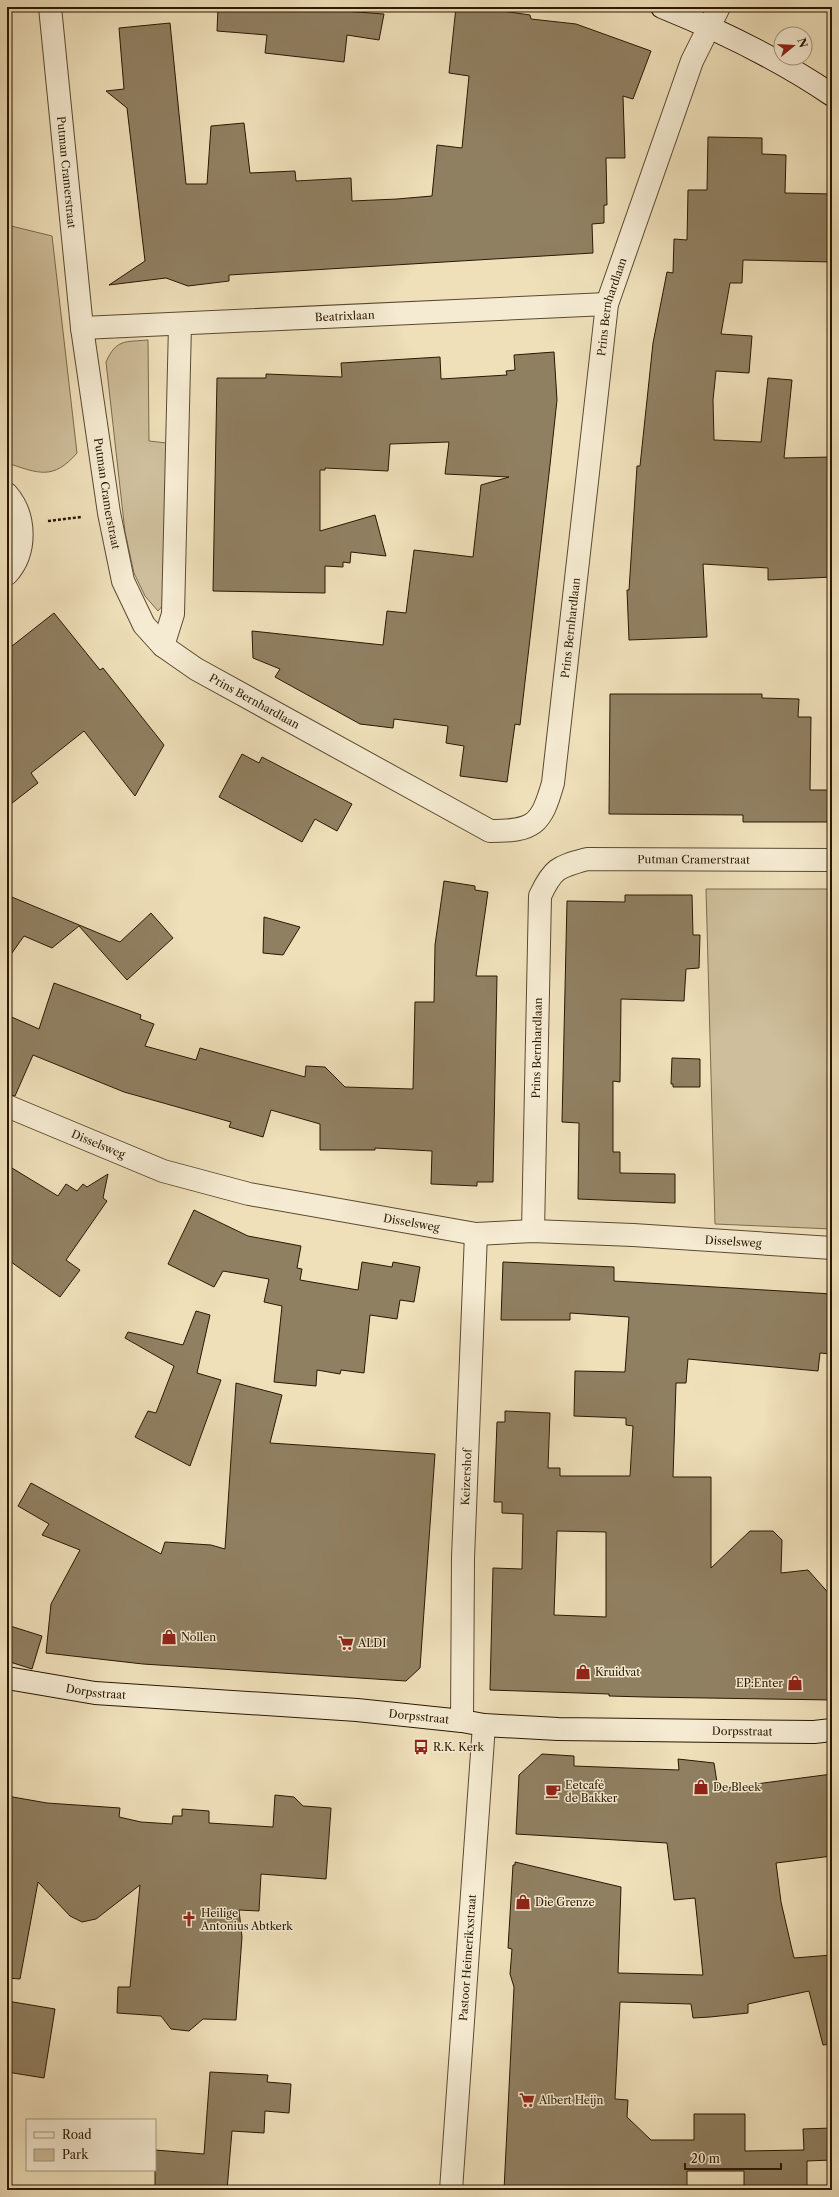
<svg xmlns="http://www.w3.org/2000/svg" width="839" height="2197" viewBox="0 0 839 2197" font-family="'Libre Caslon Text',serif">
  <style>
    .green { fill: #cebe9b; stroke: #7c6b4e }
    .building { fill: #908062; stroke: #2a1802; fill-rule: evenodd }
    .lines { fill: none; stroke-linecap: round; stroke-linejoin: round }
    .minor-casing { stroke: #5b4a30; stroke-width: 24 }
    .secondary-casing { stroke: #2a1802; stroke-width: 24 }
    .path { stroke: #2a1802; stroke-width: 2.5; stroke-dasharray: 3 2; stroke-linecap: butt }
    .minor { stroke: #f5ebd2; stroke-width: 22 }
    .secondary { stroke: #f5ebd2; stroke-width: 22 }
    .labels { text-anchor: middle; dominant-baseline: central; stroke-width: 3; stroke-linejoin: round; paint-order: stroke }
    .street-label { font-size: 11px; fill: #2a1802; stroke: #f5ebd2 }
    .poi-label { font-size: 11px; fill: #2a1802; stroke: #f5ebd2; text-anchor: start }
  </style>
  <rect width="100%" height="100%" fill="#efe0ba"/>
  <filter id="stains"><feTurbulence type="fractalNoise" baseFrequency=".005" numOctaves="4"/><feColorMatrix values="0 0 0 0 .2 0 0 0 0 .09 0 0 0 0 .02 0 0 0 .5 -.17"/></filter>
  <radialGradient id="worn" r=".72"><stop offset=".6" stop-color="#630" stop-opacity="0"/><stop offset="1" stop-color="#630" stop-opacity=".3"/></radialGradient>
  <path class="green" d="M7 225 52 236 77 453C53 481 38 473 7 463Z
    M148 340 149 441 167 443 164 604 158 611 145 596 134 573 125 532 106 362C116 339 125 342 148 340Z
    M706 889H832V1229L715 1224Z"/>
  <path class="building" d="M218 7H317L316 9 384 14 379 40 347 35 344 62 265 53 267 35 217 31Z
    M456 7H489V9L530 15 531 19 576 24 651 51 633 99 623 96 625 158H606L607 205H604V223L592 224 593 253 229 275V281L188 286 166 278 109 285 145 261 127 108 106 91 124 89 119 28 170 23 186 184H207L211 126 244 123 250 173 295 171 296 181 351 178 352 201 397 199 432 196 437 145 462 148 469 76 449 73Z
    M708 137 762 138V154L786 155 785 193 832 194V262L743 260 742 283H730L721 334 752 336 749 373 716 371 713 400 714 440 761 442 768 378 792 380 784 458 832 457V577L768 580V568L703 564 707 637 629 640 627 590H629L637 466H640L653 343 667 272 673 273 674 239 687 240 688 190H707Z
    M554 352 557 400 550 465 520 725 515 724 507 782 460 776 464 746 446 743 448 726 394 719 393 728 360 724 275 677 280 669 253 658 252 631 383 645 387 611 406 613 414 550 473 557 481 485 509 477 445 474 449 442 390 444 388 471 325 468V470H320V531L375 515 386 556 351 552 350 563 343 562V567L325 566V593L213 591 217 378H266V374L342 377 341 363 440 357 441 379 507 375 506 371 515 370 514 355Z
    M54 613 100 670 103 668 164 745 135 796 84 731 31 773 38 783 7 807V650Z
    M610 694H762V698L799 699 798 717H811L810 790H832V822H743V815L609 814Z
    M242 754 259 763 262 757 352 804 337 831 315 819 302 842 219 797Z
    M444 881 475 886V890L488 892 476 976H497L493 1182H477V1186L431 1184 432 1151 375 1148V1150H320V1124L271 1110 263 1137 229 1127 231 1122 124 1092 33 1055 15 1096 7 1094V1015L39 1029 54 983 141 1015 140 1019 154 1024 145 1046 196 1060 200 1048 305 1077 306 1066 325 1067 345 1087 413 1089 415 1002H434L435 945Z
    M7 895 120 942 151 913 173 938 127 980 79 926 52 948 24 936 7 960Z
    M625 895H692L693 935H700L699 968 686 969 684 1001 621 999 620 1082 613 1081V1152H620V1173L675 1174V1203L578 1199 579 1123 562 1122 567 901 625 902Z
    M264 917 300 927 283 955 263 953Z
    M672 1058 700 1059V1087H673V1084H671Z
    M7 1165 58 1196 66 1184 77 1191 83 1184 87 1187 108 1174 103 1198 107 1201 66 1260 80 1270 60 1297 7 1259Z
    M194 1210 248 1236 301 1246 297 1268 302 1269 300 1280 358 1290 362 1262 392 1267 393 1262 420 1267 414 1302 400 1300 397 1319 370 1315 364 1373 341 1370 340 1374 317 1370 316 1386 274 1382 282 1306 264 1302 269 1279 223 1271 214 1287 168 1264Z
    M503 1262 614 1267V1281L832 1294V1354L820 1353 818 1371 688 1359 686 1383H676L673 1477H711V1568L750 1531H773L782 1540 781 1573 808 1570 832 1597V1700L645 1697 609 1696V1694L490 1690 493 1568 522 1569 523 1514 502 1513V1502H494L497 1422H505V1411L550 1413 548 1468H560V1476H630L633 1426 626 1425V1418L574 1416 575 1371 625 1372 629 1317 570 1313V1320H501ZM557 1531 606 1532V1617L554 1615Z
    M196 1311 210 1315 197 1373 221 1380 190 1466 135 1437 148 1411 156 1413 174 1366 125 1338 128 1332 183 1345Z
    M236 1383 282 1395 270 1443 435 1454 420 1668 406 1681 143 1664 46 1653 51 1604 80 1550 42 1535 49 1524 18 1506 31 1483 161 1554 165 1542 211 1545 225 1549Z
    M7 1625 42 1636 32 1669 7 1661Z
    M542 1754 574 1756V1766L679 1770 678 1759 714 1763 718 1789 832 1774V1856L776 1863 781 1902 794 1958 832 1955V2044L823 2045 809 1991 748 2004V2013L710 2017 693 2018 691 2004 620 2002 615 2099 628 2100 627 2117 651 2140H694V2114H745V2151L804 2150 803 2129 832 2128V2160L807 2161V2190H744V2171H687V2190H504L514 1987 510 1974 512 1949 508 1948 513 1865H515V1862L621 1887 618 1973 703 1975 695 1898 674 1900 667 1843 516 1834 519 1775Z
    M275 1795 294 1797 303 1806 331 1808 326 1879 261 1874 259 1911 239 1910 242 1937 236 2020 203 2019 189 2031 171 2029 161 2016 117 2013 118 1987H130L140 1885 96 1919 82 1922 70 1916 38 1882 20 1979 7 1978V1796L47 1803 120 1808 119 1817 141 1822 172 1824 173 1816H182V1809L209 1811V1823L273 1827Z
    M7 2001 55 2009 44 2078 7 2072Z
    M210 2072 268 2075 267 2082 291 2084 289 2113 265 2111 264 2133 232 2131 227 2190H155V2150L204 2154Z"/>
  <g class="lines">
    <defs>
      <g id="minor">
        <path id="s1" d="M50 7 82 328 109 513 123 581 144 625 163 646 196 669 490 831C534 831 541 825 553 783L607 304 692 61 719 7"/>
        <path id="s2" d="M82 328 607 304"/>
        <path d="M7 494C26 516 27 552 7 574"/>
        <path d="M163 646 173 614 180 325"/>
        <path id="s3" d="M7 1106 163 1171 249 1194 476 1234 533 1231 633 1235 832 1248"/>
        <path id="s4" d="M533 1231 540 896C553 868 558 867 587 859L832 860"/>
        <path id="s5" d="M462 1721 463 1558 476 1234"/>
        <path id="s6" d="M451 2190 484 1725"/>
      </g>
      <g id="secondary">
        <path d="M662 7C721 31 779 59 832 95"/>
        <path id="s7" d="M7 1678 95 1693 357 1710 462 1721 484 1725 558 1729 814 1732 832 1730"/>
      </g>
    </defs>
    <use href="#minor" class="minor-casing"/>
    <use href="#secondary" class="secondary-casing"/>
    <path class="path" d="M48 521 81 517"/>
    <use href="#minor" class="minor"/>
    <use href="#secondary" class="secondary"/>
  </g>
  <defs>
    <symbol id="shop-bare" viewBox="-9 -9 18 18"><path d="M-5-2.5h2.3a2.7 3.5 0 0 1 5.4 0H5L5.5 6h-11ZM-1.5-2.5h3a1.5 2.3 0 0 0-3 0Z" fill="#8f2418" stroke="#f5ebd2" stroke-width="2.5" paint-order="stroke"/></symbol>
    <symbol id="supermarket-bare" viewBox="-9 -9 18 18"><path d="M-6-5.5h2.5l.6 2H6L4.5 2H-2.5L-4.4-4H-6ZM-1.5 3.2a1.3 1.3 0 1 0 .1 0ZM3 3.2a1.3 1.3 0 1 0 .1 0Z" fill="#8f2418" stroke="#f5ebd2" stroke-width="2.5" paint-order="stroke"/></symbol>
    <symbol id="bus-bare" viewBox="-9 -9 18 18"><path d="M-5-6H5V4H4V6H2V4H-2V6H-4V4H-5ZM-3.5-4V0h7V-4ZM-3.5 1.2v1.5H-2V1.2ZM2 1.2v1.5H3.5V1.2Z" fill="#8f2418" stroke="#f5ebd2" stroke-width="2.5" paint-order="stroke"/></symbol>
    <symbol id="cafe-bare" viewBox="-9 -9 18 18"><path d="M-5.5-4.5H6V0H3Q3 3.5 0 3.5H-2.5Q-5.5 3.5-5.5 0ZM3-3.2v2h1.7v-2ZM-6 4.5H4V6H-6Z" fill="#8f2418" stroke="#f5ebd2" stroke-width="2.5" paint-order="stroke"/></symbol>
    <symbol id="church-bare" viewBox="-9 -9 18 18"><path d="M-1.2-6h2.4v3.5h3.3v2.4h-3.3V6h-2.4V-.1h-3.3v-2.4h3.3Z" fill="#8f2418" stroke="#f5ebd2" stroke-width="2.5" paint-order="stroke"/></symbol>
  </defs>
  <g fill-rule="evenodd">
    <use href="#shop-bare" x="158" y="1626" width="22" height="22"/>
    <use href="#supermarket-bare" x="335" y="1632" width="22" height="22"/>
    <use href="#shop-bare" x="572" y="1661" width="22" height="22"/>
    <use href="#shop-bare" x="784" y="1672" width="22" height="22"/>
    <use href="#bus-bare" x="410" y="1736" width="22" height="22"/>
    <use href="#shop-bare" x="690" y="1776" width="22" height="22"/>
    <use href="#cafe-bare" x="542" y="1780" width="22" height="22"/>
    <use href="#shop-bare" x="512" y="1891" width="22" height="22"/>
    <use href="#church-bare" x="178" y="1908" width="22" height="22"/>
    <use href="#supermarket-bare" x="516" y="2089" width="22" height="22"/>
  </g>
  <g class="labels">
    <g class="street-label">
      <text stroke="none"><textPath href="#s1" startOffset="166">Putman Cramerstraat</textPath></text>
      <text stroke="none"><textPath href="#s1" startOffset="1602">Prins Bernhardlaan</textPath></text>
      <text stroke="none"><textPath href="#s2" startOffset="263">Beatrixlaan</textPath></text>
      <text stroke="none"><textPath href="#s1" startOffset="490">Putman Cramerstraat</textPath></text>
      <text stroke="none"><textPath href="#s1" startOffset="1278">Prins Bernhardlaan</textPath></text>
      <text stroke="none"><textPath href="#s1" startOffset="763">Prins Bernhardlaan</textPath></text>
      <text stroke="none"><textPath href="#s4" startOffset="505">Putman Cramerstraat</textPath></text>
      <text stroke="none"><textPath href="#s4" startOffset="183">Prins Bernhardlaan</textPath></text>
      <text stroke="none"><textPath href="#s3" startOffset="99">Disselsweg</textPath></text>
      <text stroke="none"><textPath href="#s3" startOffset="423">Disselsweg</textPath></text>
      <text stroke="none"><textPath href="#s3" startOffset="746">Disselsweg</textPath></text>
      <text stroke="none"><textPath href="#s5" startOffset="244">Keizershof</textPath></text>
      <text stroke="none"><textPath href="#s7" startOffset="90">Dorpsstraat</textPath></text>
      <text stroke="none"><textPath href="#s7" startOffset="414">Dorpsstraat</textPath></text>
      <text stroke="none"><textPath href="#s7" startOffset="738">Dorpsstraat</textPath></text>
      <text stroke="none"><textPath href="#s6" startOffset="233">Pastoor Heimerikxstraat</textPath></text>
    </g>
    <g class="poi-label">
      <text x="181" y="1637">Nollen</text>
      <text x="358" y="1643">ALDI</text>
      <text x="595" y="1672">Kruidvat</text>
      <text x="783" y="1683" text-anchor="end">EP:Enter</text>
      <text x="433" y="1747">R.K. Kerk</text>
      <text x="565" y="1785">Eetcafé<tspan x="565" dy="13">de Bakker</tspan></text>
      <text x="713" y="1787">De Bleek</text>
      <text x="535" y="1902">Die Grenze</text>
      <text x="201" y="1913">Heilige<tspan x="201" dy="13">Antonius Abtkerk</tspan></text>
      <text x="539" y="2100">Albert Heijn</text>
    </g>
  </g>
  <rect width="839" height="2197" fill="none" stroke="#efe0ba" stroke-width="24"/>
  <rect x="8" y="8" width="823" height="2181" fill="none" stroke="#2a1802" stroke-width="2"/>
  <rect x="12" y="12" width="815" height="2173" fill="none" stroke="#2a1802"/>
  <rect x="26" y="2119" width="130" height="52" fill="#f5ebd2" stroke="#a4977f"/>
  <rect x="34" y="2132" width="20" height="6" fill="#f5ebd2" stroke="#a4977f"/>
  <text x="62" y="2139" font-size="12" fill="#2a1802">Road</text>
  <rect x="34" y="2149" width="20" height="12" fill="#cebe9b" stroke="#a4977f"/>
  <text x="62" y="2159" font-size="12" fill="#2a1802">Park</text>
  <g transform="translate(793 46) rotate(72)"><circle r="19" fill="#f5ebd2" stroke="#a4977f"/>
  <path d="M0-3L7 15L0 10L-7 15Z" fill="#8f2418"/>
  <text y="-6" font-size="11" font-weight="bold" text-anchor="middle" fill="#2a1802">N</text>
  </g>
  <path d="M685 2163v6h96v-6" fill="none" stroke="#2a1802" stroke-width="2"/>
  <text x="691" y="2163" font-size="12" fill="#2a1802" stroke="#f5ebd2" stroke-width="3" paint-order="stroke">20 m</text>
  <rect width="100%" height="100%" filter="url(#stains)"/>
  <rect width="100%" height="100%" fill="url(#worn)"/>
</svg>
